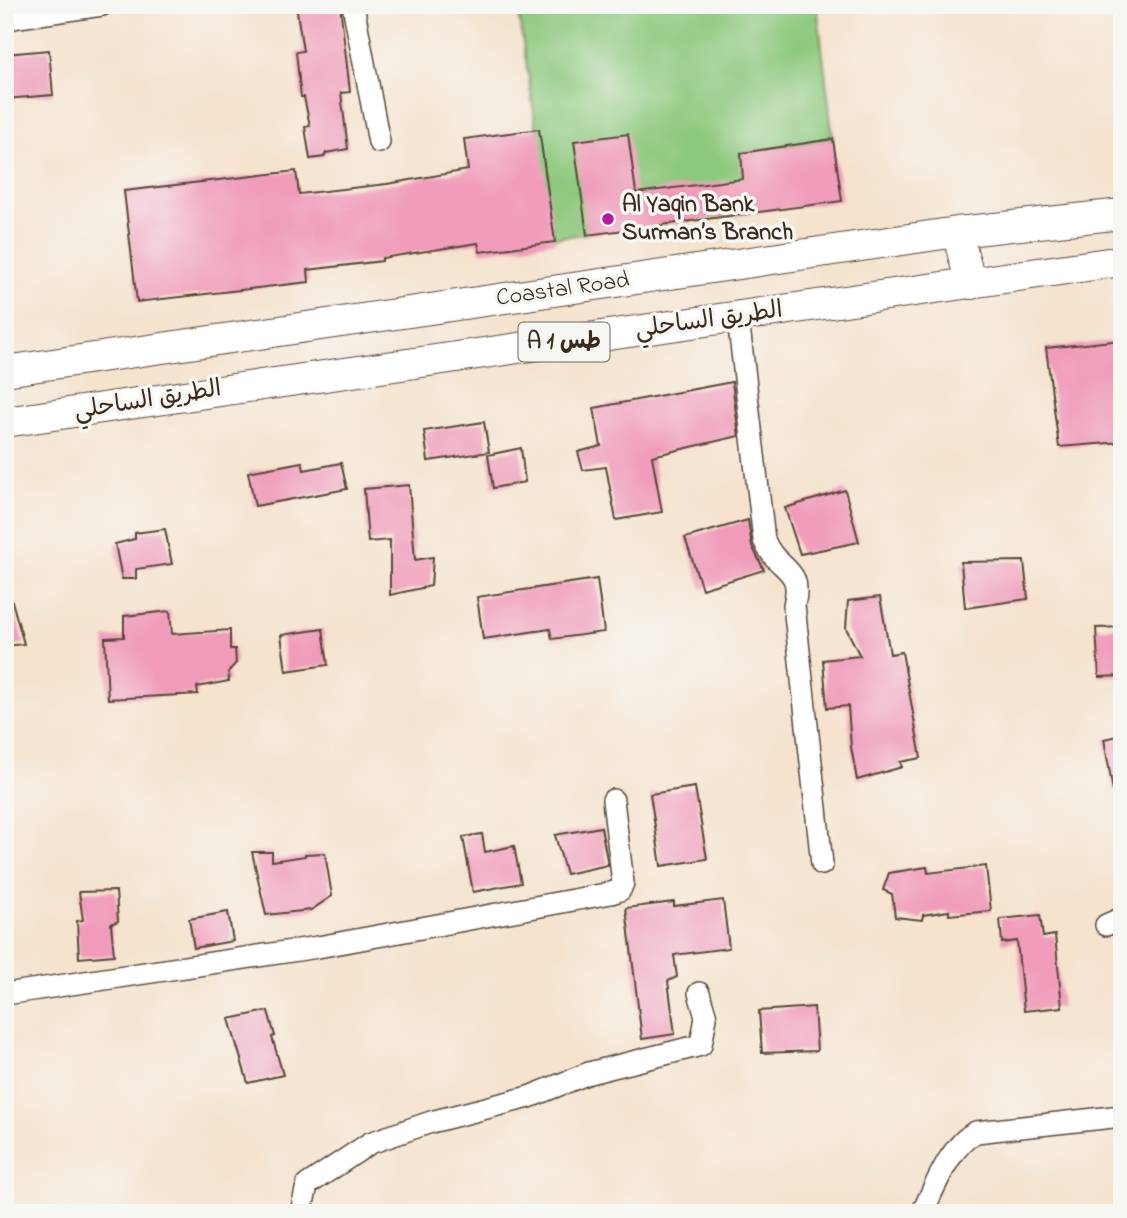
<svg xmlns="http://www.w3.org/2000/svg" width="1127" height="1218" viewBox="0 0 1127 1218" font-family="'Indie Flower','Playpen Sans Arabic',sans-serif">
  <style>
    .green { fill: #8cc87d; stroke: #64794e; stroke-width: 2 }
    .building { fill: #f09cba }
    .lines { fill: none; stroke-linecap: round; stroke-linejoin: round }
    .minor-casing { stroke: #574638; stroke-width: 24 }
    .highway-casing { stroke: #574638; stroke-width: 32 }
    .minor { stroke: #fff; stroke-width: 21 }
    .highway { stroke: #fff; stroke-width: 30 }
    .poi-dot { fill: #b5179e; stroke: #f6f6f2; stroke-width: 2.5 }
    .labels { text-anchor: middle; dominant-baseline: central; stroke-width: 7; stroke-linejoin: round; paint-order: stroke }
    .shield { fill: #f6f6f2; stroke: #73675e; stroke-width: 2 }
    .shield-label { font-size: 23px; font-weight: bold; fill: #3b2a1e }
    .poi-label { font-size: 24px; font-weight: bold; fill: #3b2a1e; stroke: #f6f6f2; text-anchor: start }
    .street-label { font-size: 24px; fill: #3b2a1e; stroke: #f6f6f2 }
  </style>
  <rect width="100%" height="100%" fill="#f6f6f2"/>
  <filter id="ink" filterUnits="userSpaceOnUse"><feTurbulence type="fractalNoise" baseFrequency=".0143" numOctaves="2"/><feDisplacementMap in="SourceGraphic" scale="14" xChannelSelector="R" yChannelSelector="G"/><feConvolveMatrix kernelMatrix="1 2 1 2 8 2 1 2 1" color-interpolation-filters="sRGB"/></filter>
  <filter id="wash" filterUnits="userSpaceOnUse"><feTurbulence type="fractalNoise" baseFrequency=".00686" numOctaves="4" result="noise"/><feDisplacementMap in="SourceGraphic" scale="28" xChannelSelector="R" yChannelSelector="G"/><feGaussianBlur stdDeviation="1.57" result="paint"/><feColorMatrix in="noise" values="0 0 0 0 0 0 0 0 0 0 0 0 0 0 0 0 0 1.4 0 .05"/><feComposite in="paint" operator="in"/></filter>
  <g filter="url(#wash)">
    <rect width="100%" height="100%" fill="#f5e3ce"/>
    <path class="green" d="M517 5H817L833 139 741 153 750 213 554 238Z"/>
    <g id="blocks">
      <path class="building" d="M296 5H340L350 92 341 93 348 149 326 153 324 157 310 159 305 127 310 126 304 97H301L296 52 303 51Z
        M49 50 53 95 5 99V54Z
        M539 129 555 242 480 252 478 243 382 258V261L308 270 309 282 137 302 124 191 296 171 299 194 387 184 468 170 464 139Z
        M628 134 636 193 743 179 741 153 833 139 842 201 587 235 574 141Z
        M1122 340V442L1059 447 1046 348Z
        M732 382 739 436 652 456 662 512 616 520 606 467 583 470 578 452 601 446 594 408Z
        M484 422 489 452 428 461 424 431Z
        M521 448 525 482 493 488 488 455Z
        M302 462 304 470 341 463 347 489 255 506 248 472Z
        M409 485 415 560 433 557 431 586 390 595V540L368 542 364 489Z
        M845 490 859 542 800 554 785 508Z
        M748 520 752 546 764 570 702 589 685 538Z
        M165 529 172 564 136 569V579H122L115 544 135 539V533Z
        M1024 561 1028 599 965 608 961 562Z
        M597 579 604 632 552 639 550 629 483 639 477 597Z
        M10 594 24 644 5 646V595Z
        M880 597 890 654 902 652 921 758 900 762 902 767 857 780 851 747 848 706 827 708 823 660 860 656 846 628 848 601Z
        M170 611 172 634 230 630V649H235L236 663 228 672 229 681 197 687 198 694 108 699 105 638 124 637V616Z
        M1122 627V676L1099 677 1096 628Z
        M323 629 328 665 286 671 281 635Z
        M1122 735V790L1113 791 1104 739Z
        M695 787 707 859 661 866 650 794Z
        M601 827 608 865 566 874 555 835Z
        M482 834 485 852 514 846 521 883 473 892 463 837Z
        M252 852H272V861L305 856V854L325 853 332 896 311 910 266 915Z
        M986 866 991 911 949 915V911L923 915 922 920 895 917 892 894 883 890 889 873 927 867 928 873Z
        M116 891 118 921 111 924 114 955 79 958 77 921 83 920 79 892Z
        M723 900 729 948 674 955 677 977 668 981 675 1034 642 1039 626 908 674 902V906Z
        M228 912 233 941 194 948 189 919Z
        M1040 915 1043 937 1055 935 1062 1007 1024 1011 1017 941 1002 943 1000 919Z
        M814 1007 817 1051 762 1053 759 1011Z
        M268 1011 275 1036 272 1037 283 1075 248 1083 229 1019Z"/>
    </g>
  </g>
  <g filter="url(#ink)">
    <use href="#blocks" fill-opacity="0" stroke="#574638" stroke-width="2"/>
    <g class="lines">
      <defs>
        <path id="minor" d="M353 5 379 142
          M5 19 102 5
          M738 318 764 540C777 572 804 566 794 605L822 864
          M1106 925 1122 918
          M5 994 318 947 611 893 620 890 623 883 613 800
          M301 1213 307 1185 370 1143 431 1122 529 1097 589 1073 701 1045 706 1017 699 993
          M922 1213C935 1187 950 1145 976 1132L1122 1116"/>
        <path id="highway" d="M957 232 971 284
          M5 371 957 232 1122 214
          M5 422 1122 261"/>
      </defs>
      <use href="#minor" class="minor-casing"/>
      <use href="#highway" class="highway-casing"/>
      <use href="#minor" class="minor"/>
      <use href="#highway" class="highway"/>
    </g>
  </g>
  <circle class="poi-dot" cx="608" cy="219" r="7"/>
  <g class="labels">
    <rect class="shield" x="518.5" y="322.5" width="91" height="39" rx="5"/>
    <g class="shield-label">
      <text x="564" y="342">A 1 طس</text>
    </g>
    <g class="poi-label">
      <text x="622" y="205">Al Yaqin Bank<tspan x="622" dy="28">Surman’s Branch</tspan></text>
    </g>
    <g class="street-label">
      <text transform="translate(563 290) rotate(-8)">Coastal Road</text>
      <text transform="translate(709 321) rotate(-8)">الطريق الساحلي</text>
      <text transform="translate(148 401) rotate(-9)">الطريق الساحلي</text>
    </g>
  </g>
  <rect width="1127" height="1218" fill="none" stroke="#f6f6f2" stroke-width="28"/>
</svg>
